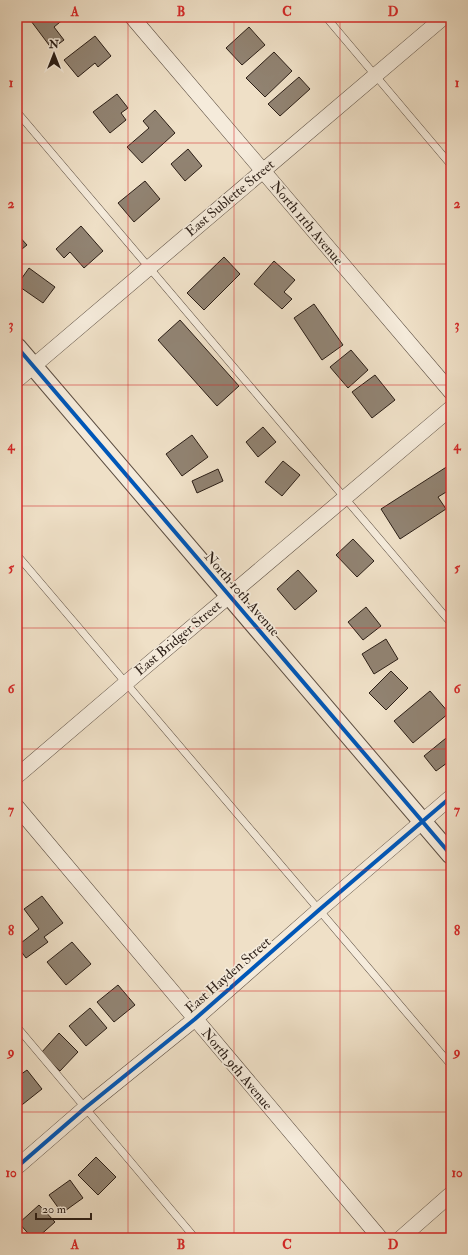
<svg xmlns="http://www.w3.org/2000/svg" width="468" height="1255" viewBox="0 0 468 1255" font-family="'IM FELL Double Pica',serif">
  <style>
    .building { fill: #918372; stroke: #2b1e16 }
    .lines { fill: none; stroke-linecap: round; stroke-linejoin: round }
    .service-casing { stroke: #5c4e42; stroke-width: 8 }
    .minor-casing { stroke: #5c4e42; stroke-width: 16 }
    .tertiary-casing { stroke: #5c4e42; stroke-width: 20 }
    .service { stroke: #f5ebdb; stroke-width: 7 }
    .minor { stroke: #f5ebdb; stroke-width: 15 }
    .tertiary { stroke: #f5ebdb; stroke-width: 18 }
    .cycleway-casing { stroke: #f5ebdb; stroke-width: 6 }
    .cycleway { stroke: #0057b8; stroke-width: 4 }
    .grid { fill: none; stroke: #d62828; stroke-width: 1; stroke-opacity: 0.55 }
    .labels { text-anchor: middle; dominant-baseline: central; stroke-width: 3.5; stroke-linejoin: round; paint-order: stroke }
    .street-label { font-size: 14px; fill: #2b1e16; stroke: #f5ebdb }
    .neatline { fill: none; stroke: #d62828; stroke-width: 1.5 }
    .grid-label { font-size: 13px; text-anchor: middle; font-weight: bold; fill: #d62828 }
  </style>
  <rect width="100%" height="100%" fill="#efe0c7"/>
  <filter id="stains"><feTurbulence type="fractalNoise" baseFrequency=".005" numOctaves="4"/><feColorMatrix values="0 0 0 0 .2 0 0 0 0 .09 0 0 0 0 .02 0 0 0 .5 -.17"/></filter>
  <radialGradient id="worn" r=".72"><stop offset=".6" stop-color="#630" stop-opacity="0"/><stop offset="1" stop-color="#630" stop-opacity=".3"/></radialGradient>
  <path class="building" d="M28 17H64L65 18 54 27 64 40 52 49Z
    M249 27 265 45 242 65 226 48Z
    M95 36 111 56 98 67 95 63 78 77 64 60Z
    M274 52 292 71 265 97 246 78Z
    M299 77 310 89 280 116 268 104Z
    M117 94 128 108 121 113 126 120 110 133 93 112Z
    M155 110 175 133 142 163 127 147 149 128 143 121Z
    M188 149 202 166 185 181 171 164Z
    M145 181 160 199 134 222 118 203Z
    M81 226 103 251 84 268 70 252 64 258 56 249Z
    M17 234 27 245 17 253Z
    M224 257 240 274 204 310 187 293Z
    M274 261 295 280 284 292 292 299 282 309 254 284Z
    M29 268 55 287 43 303 17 285Z
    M314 304 343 345 322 360 294 318Z
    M180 320 239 386 217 406 158 340Z
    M351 350 368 370 348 388 330 367Z
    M375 375 395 400 372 418 352 392Z
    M263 427 276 442 258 457 246 442Z
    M192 435 208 457 182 476 166 454Z
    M283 461 300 475 282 496 265 482Z
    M448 466 451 470V489L438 497 446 509 400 539 381 509Z
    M218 469 223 481 197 493 192 481Z
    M353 539 374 561 357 577 336 555Z
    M298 570 317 591 295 610 277 589Z
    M366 607 381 626 363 640 348 622Z
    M386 639 398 659 374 674 362 654Z
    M391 671 408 688 386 710 369 693Z
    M430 691 449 713 413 743 394 721Z
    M451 734V760L436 771 424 756Z
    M42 896 63 923 44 937 48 942 26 958 17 946 39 929 24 909Z
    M72 942 91 964 66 985 47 962Z
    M118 985 135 1005 114 1022 97 1002Z
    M90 1008 107 1028 86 1046 69 1026Z
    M59 1033 78 1052 60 1071 41 1053Z
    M27 1070 42 1089 18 1108 17 1106V1077Z
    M96 1157 116 1177 98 1195 78 1175Z
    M70 1180 83 1198 62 1213 49 1195Z
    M39 1205 55 1222 37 1238H32L19 1223Z"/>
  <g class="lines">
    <defs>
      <path id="service" d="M326 17 451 165
        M17 112 451 623
        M17 555 451 1065
        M17 1027 195 1238"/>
      <path id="minor" d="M132 17 451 392
        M17 380 444 17
        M17 776 126 683 451 408
        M17 807 380 1238
        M17 1167 85 1108 195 1019 319 910 451 797
        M401 1238 451 1194"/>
      <path id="tertiary" d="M17 347 451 855"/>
    </defs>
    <use href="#service" class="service-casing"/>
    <use href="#minor" class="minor-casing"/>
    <use href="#tertiary" class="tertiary-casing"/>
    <use href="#service" class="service"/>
    <use href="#minor" class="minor"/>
    <use href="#tertiary" class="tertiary"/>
    <defs>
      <path id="cycleway" d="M17 347 451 855
        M17 1167 85 1108 195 1019 319 910 451 797"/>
    </defs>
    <use href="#cycleway" class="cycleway-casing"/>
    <use href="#cycleway" class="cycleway"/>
  </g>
  <path class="grid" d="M128 17V1238M234 17V1238M340 17V1238M17 143H451M17 264H451M17 385H451M17 506H451M17 628H451M17 749H451M17 870H451M17 991H451M17 1112H451"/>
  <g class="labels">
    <g class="street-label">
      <text transform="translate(230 198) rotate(-40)">East Sublette Street</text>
      <text transform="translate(307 223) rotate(50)">North 11th Avenue</text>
      <text transform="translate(242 594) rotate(49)">North 10th Avenue</text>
      <text transform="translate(178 638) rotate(-40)">East Bridger Street</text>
      <text transform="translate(228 975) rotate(-41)">East Hayden Street</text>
      <text transform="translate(237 1069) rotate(50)">North 9th Avenue</text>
    </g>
  </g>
  <rect width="468" height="1255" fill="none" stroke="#efe0c7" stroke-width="44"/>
  <g transform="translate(54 54)" stroke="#f5ebdb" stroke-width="3" paint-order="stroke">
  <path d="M0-3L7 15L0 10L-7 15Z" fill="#2b1e16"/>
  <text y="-6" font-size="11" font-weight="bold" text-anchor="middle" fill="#2b1e16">N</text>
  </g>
  <path d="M36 1213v6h55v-6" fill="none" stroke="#2b1e16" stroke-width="2"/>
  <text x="42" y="1213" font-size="12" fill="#2b1e16" stroke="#f5ebdb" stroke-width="3" paint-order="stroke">20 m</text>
  <rect x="22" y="22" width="424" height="1211" class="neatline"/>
  <g class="grid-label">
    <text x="75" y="16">A</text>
    <text x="181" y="16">B</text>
    <text x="287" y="16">C</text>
    <text x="393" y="16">D</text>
    <text x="11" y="87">1</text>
    <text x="457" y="87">1</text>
    <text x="11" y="208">2</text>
    <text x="457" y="208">2</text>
    <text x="11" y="329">3</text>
    <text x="457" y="329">3</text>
    <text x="11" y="450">4</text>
    <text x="457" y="450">4</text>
    <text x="11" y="572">5</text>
    <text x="457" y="572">5</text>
    <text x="11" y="693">6</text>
    <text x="457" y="693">6</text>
    <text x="11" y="814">7</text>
    <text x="457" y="814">7</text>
    <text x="11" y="935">8</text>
    <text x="457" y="935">8</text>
    <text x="11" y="1056">9</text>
    <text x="457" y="1056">9</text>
    <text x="11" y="1177">10</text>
    <text x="457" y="1177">10</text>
    <text x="75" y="1249">A</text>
    <text x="181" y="1249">B</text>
    <text x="287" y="1249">C</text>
    <text x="393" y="1249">D</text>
  </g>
  <rect width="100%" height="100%" filter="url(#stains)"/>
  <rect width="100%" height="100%" fill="url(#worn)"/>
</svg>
